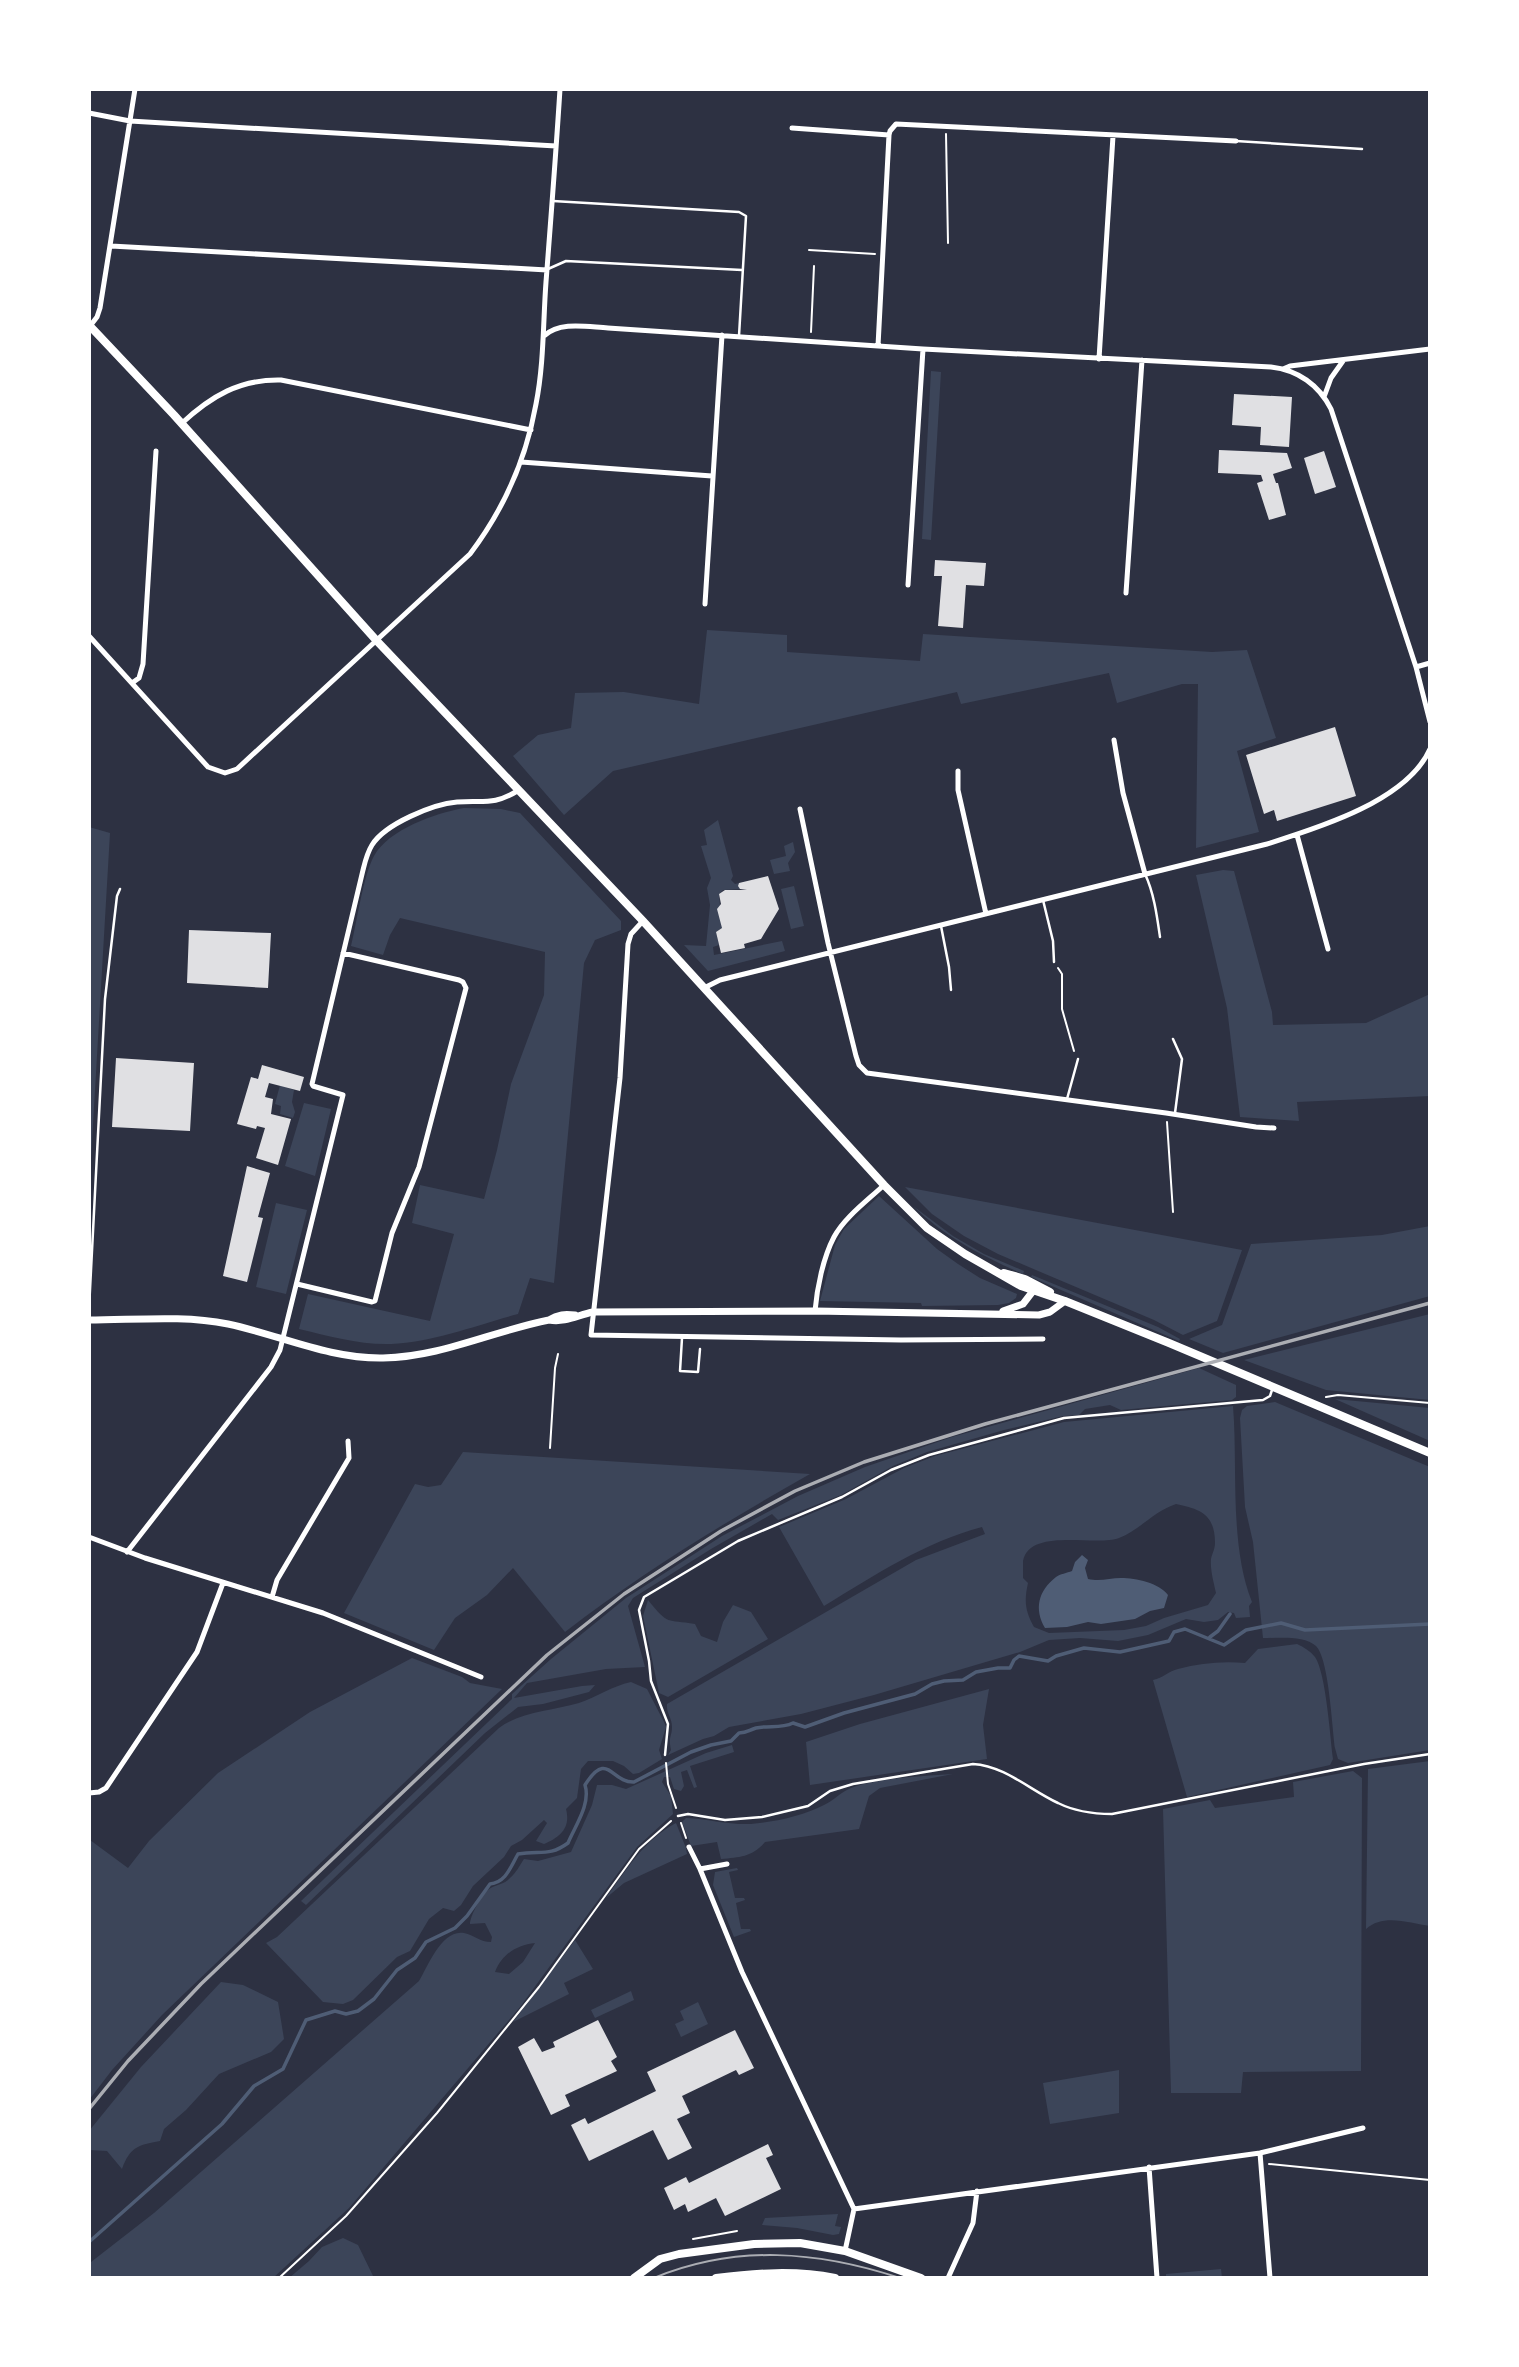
<svg xmlns="http://www.w3.org/2000/svg" width="1519" height="2367" viewBox="0 0 1519 2367" font-family="'Space Grotesk',sans-serif">
  <style>
    .green { fill: #3c4559; fill-rule: evenodd }
    .water { fill: #4f5d75 }
    .lines { fill: none; stroke-linecap: round; stroke-linejoin: round }
    .stream { stroke: #4f5d75; stroke-width: 3.5 }
    .building { fill: #e0e0e3 }
    .path { stroke: #fff; stroke-width: 2 }
    .service { stroke: #fff; stroke-width: 2.5 }
    .minor { stroke: #fff; stroke-width: 5 }
    .tertiary { stroke: #fff; stroke-width: 7 }
    .secondary { stroke: #fff; stroke-width: 8 }
    .tram { stroke: #abadb3; stroke-width: 2 }
    .rail { stroke: #abadb3; stroke-width: 3.5 }
  </style>
  <rect width="100%" height="100%" fill="#2d3142"/>
  <path class="green" d="M931 371 941 372 931 540 922 539Z
    M707 630 787 635V652L920 661 923 634 1212 652 1247 650 1276 738 1237 751 1259 832 1196 848 1198 684H1182L1117 703 1109 673 961 704 957 692 613 771 564 815 513 756 538 735 571 728 575 693 624 692 699 704Z
    M464 808 501 809 520 813 621 921V930L595 940 584 963 554 1283 530 1278 518 1314C477 1325 434 1342 391 1344 360 1345 329 1336 299 1329L308 1294 430 1321 454 1234 412 1223 420 1185 484 1199 497 1150 511 1084 544 995 545 952 400 918 390 935 383 955 351 946C357 922 363 876 374 856 389 829 436 813 464 808Z
    M718 820 733 876 731 880 735 884 739 883 738 886 742 889 723 890 719 894 722 928 716 932 719 945 713 947 714 955 782 941 785 951 708 971 684 945 706 946 710 905 707 888 711 878 701 846 707 845 704 830Z
    M89 827 110 833 89 1193Z
    M793 842 795 852 788 863 790 871 774 874 770 860 786 856 784 846Z
    M1223 870 1234 871 1272 1012 1273 1025 1366 1023 1430 994V1096L1297 1102 1299 1121 1240 1117 1227 1008 1196 875Z
    M794 886 804 926 791 929 781 889Z
    M280 1085 294 1090 292 1102 295 1112 293 1118 280 1114 281 1106 275 1104Z
    M304 1103 331 1109 315 1176 285 1166Z
    M905 1187 1242 1250 1217 1321 1183 1335 1154 1320 998 1254 964 1236 932 1214Z
    M879 1196 937 1249 958 1264 980 1278 1017 1294 1016 1298 1009 1303 998 1305 922 1306 921 1303 820 1301 835 1245 844 1229Z
    M276 1203 307 1210 286 1294 256 1287Z
    M913 1206 953 1236 984 1254 1024 1271 1023 1274C982 1256 945 1237 913 1206Z
    M1430 1226V1296L1223 1353 1189 1339 1222 1325 1251 1244 1382 1235Z
    M1032 1275 1158 1327 1180 1339 1179 1341 1031 1277Z
    M1430 1314V1400L1326 1390 1244 1360Z
    M1199 1368 1236 1385V1397L1232 1400 1121 1410 1110 1405 1085 1409 1079 1415 1063 1416 1004 1430 927 1452 893 1466 841 1495 778 1520 772 1514 711 1549 633 1598 628 1606 645 1667 606 1669 527 1683 514 1698 582 1686 595 1685 589 1692 543 1704 518 1707 485 1733 306 1905 301 1901 512 1699V1694L551 1659 626 1598 722 1536 798 1496 865 1467 952 1437Z
    M1335 1399 1430 1408V1441Z
    M1275 1402 1430 1467V1750L1348 1763 1338 1759 1335 1748C1332 1727 1329 1659 1316 1646 1304 1635 1279 1638 1263 1638L1253 1542 1245 1507 1240 1418 1242 1410 1247 1406Z
    M1233 1406C1238 1468 1229 1544 1252 1602L1249 1606 1250 1617 1236 1618 1234 1613 1228 1612 1218 1620 1204 1622 1186 1619 1148 1635 1118 1641 1080 1638 1049 1640 1020 1652 874 1695 801 1714 729 1727 714 1736 703 1739 668 1755 671 1750C668 1736 672 1737 672 1727 672 1718 666 1713 667 1704L916 1560 985 1534 982 1527C925 1542 875 1575 824 1606L779 1527 846 1499 904 1468 935 1456 1064 1422ZM1176 1504C1200 1509 1215 1514 1215 1543 1215 1549 1212 1554 1211 1559 1210 1570 1214 1583 1216 1593L1208 1605 1164 1618 1146 1626 1124 1630 1049 1633 1034 1627C1025 1611 1024 1601 1028 1583L1023 1578C1023 1573 1023 1567 1023 1561 1030 1527 1096 1547 1119 1538 1140 1530 1154 1511 1176 1504Z
    M463 1452 810 1474C725 1522 643 1572 565 1632L513 1568 487 1595 455 1618 434 1650 344 1613 415 1484 428 1487 441 1485Z
    M648 1600C669 1626 666 1619 695 1624L701 1636 717 1642 723 1622 733 1605 751 1612 768 1639 668 1697 659 1693 643 1616Z
    M1297 1644C1304 1647 1310 1651 1315 1657 1326 1673 1330 1736 1333 1759L1330 1765 1187 1797 1153 1680C1163 1678 1169 1671 1178 1669 1200 1663 1223 1661 1245 1663L1258 1649Z
    M412 1658 462 1677 470 1683 502 1689 162 2015 112 2070 89 2100 90 1840 128 1868 149 1841 218 1773 310 1712Z
    M631 1682 647 1689 664 1722 666 1727 659 1750 662 1759 639 1773 633 1774 624 1766 613 1761H588L581 1769 577 1798 566 1809C571 1828 560 1837 544 1844L536 1841 547 1823 544 1820 522 1840 511 1846 504 1857 473 1886 461 1905 454 1911 443 1908 429 1919 410 1951 397 1957 353 2000 343 2004 323 2002 266 1943 277 1937 499 1728C522 1711 552 1711 579 1703 597 1697 612 1686 631 1682Z
    M989 1689 983 1725 987 1759 810 1785 806 1742 860 1724Z
    M732 1745 734 1752 690 1766 697 1787 694 1788 687 1770 681 1772 684 1786 681 1791 674 1789 670 1777H664L662 1782 671 1796 673 1814 637 1847 520 2007 349 2208 273 2278H89V2264L91 2262 154 2213 419 1981C428 1966 442 1929 464 1933 474 1935 480 1942 491 1942L492 1937 485 1923 470 1924C470 1916 482 1894 489 1889 496 1884 504 1885 510 1878 516 1873 520 1865 524 1859L538 1861 571 1852 592 1805 597 1785H612L626 1789 706 1753ZM535 1943 523 1962 509 1974 495 1972C502 1954 517 1945 535 1943Z
    M1430 1761V1926C1410 1923 1383 1913 1366 1929L1368 1769Z
    M1353 1771 1362 1778 1361 2071 1243 2072 1241 2093H1171L1163 1809 1210 1800 1215 1808 1294 1797 1293 1782Z
    M953 1774 880 1788 869 1796 859 1829 765 1842C752 1857 740 1857 721 1859L717 1842 691 1846 682 1822 686 1818C708 1819 729 1825 751 1824 774 1822 803 1816 824 1805 833 1801 841 1792 851 1788 877 1778 924 1776 953 1774Z
    M676 1823 686 1848 687 1854 624 1883 606 1898C626 1870 645 1839 676 1823Z
    M737 1868 738 1870 729 1872 735 1898H744L745 1900 736 1903 741 1929H750L751 1931 734 1937 713 1885 715 1872Z
    M575 1940 593 1969 564 1983 569 1994 513 2022Z
    M221 1982 243 1985 278 2002 284 2039 271 2052 219 2074 186 2110 164 2129 160 2141C138 2145 130 2147 122 2169L107 2151 89 2150V2131L141 2067Z
    M631 1991 634 2000 595 2018 591 2010Z
    M698 2002 708 2024 681 2037 675 2024 684 2020 680 2011Z
    M1119 2070V2113L1050 2124 1043 2083Z
    M838 2214 835 2226 841 2227 839 2234 833 2235 797 2228 762 2225 765 2218Z
    M343 2238 358 2245 374 2278H289L309 2261 322 2247Z
    M1221 2269 1222 2278H1166V2274Z"/>
  <path class="water" d="M1082 1555 1088 1560 1085 1568 1088 1579C1100 1582 1110 1578 1121 1578 1136 1578 1159 1583 1168 1595L1164 1608 1150 1611 1135 1619 1101 1624 1088 1622 1067 1627 1045 1628C1034 1609 1038 1591 1056 1577 1060 1574 1067 1573 1072 1571L1075 1562Z"/>
  <g class="lines">
    <path class="stream" d="M1210 1637 1218 1631 1230 1614
      M89 2242 222 2124 254 2086 283 2069 306 2020 335 2011 346 2014 358 2011 374 1999 397 1970 415 1958 426 1942 455 1928 467 1916 490 1884C506 1882 510 1868 518 1854 540 1850 549 1857 568 1843 575 1826 591 1804 585 1785 608 1749 611 1783 634 1782L691 1752 711 1745 731 1741 739 1733C747 1733 749 1730 756 1728 769 1725 781 1729 793 1723L805 1727 844 1713 915 1694 932 1684 944 1681 963 1680 976 1672 998 1668H1010L1014 1660 1019 1656 1048 1661 1056 1656 1084 1648 1120 1652 1169 1641 1174 1632 1185 1629 1224 1645 1246 1630 1281 1623 1305 1630 1430 1624"/>
  </g>
  <path class="building" d="M1234 394 1292 397 1289 447 1260 445 1261 427 1232 425Z
    M1219 450 1287 453 1292 468 1273 474 1276 483H1278L1286 515 1269 520 1257 483 1263 481 1261 475 1218 473Z
    M1324 451 1336 487 1315 494 1304 458Z
    M935 560 986 563 984 586 966 585 963 628 938 626 942 576H934Z
    M1335 727 1356 796 1277 821 1274 810 1264 814 1246 755Z
    M768 876 779 909 761 939 744 944 745 948 721 953 716 932 722 928 717 909 721 904 719 894 725 890H747L740 889 738 886 739 883Z
    M189 930 271 933 268 988 187 983Z
    M116 1058 194 1063 190 1131 112 1127Z
    M262 1065 304 1077 300 1091 269 1083 265 1097 273 1099 271 1114 291 1119 278 1165 256 1158 265 1128 257 1126 256 1129 237 1124 251 1077 258 1079Z
    M247 1166 270 1173 258 1217 263 1218 247 1282 223 1276Z
    M598 2020 617 2057 611 2061 617 2071 565 2095 570 2106 551 2115 518 2047 534 2038 542 2052 555 2047 553 2042Z
    M735 2030 754 2068 739 2075 736 2070 682 2096 690 2113 677 2119 692 2148 668 2160 653 2130 589 2161 571 2125 585 2118 588 2124 656 2091 647 2072Z
    M768 2144 773 2155 766 2158 781 2189 725 2216 716 2198 688 2212 685 2204 674 2210 664 2188 686 2177 689 2183Z"/>
  <g class="lines">
    <path class="path" d="M946 134 948 243
      M809 250 875 254
      M811 332 814 266
      M1058 968 1062 974V1009L1074 1051
      M1167 1122 1173 1212
      M1326 1397 1338 1395 1430 1403
      M550 1448 555 1368 558 1354
      M666 1763 668 1784 676 1808
      M681 1823 686 1838
      M1269 2164 1430 2180
      M693 2239 737 2231
      M279 2278 346 2216 437 2113 539 1987 639 1849 671 1821"/>
    <path class="service" d="M1236 141 1362 149
      M553 201 739 212 746 216 739 336
      M548 269 566 261 742 270
      M1145 874C1154 893 1157 916 1160 937
      M1043 900 1053 941 1054 962
      M941 926 949 967 951 990
      M1173 1039 1182 1059 1175 1113
      M1067 1099 1078 1059
      M89 1309 105 999 117 896 120 889
      M682 1338 680 1371 698 1372 700 1349
      M665 1755 668 1724 651 1681 649 1661 639 1610 644 1597 738 1541 842 1497 891 1470 929 1455 1064 1418 1263 1400 1270 1396 1272 1390
      M678 1816 688 1814 725 1820 762 1817 808 1806 830 1791 853 1784 973 1764C1005 1766 1030 1790 1058 1803 1076 1812 1093 1814 1112 1814L1364 1764 1430 1754"/>
    <path class="minor" d="M89 113 130 121 556 146
      M792 128 889 135
      M111 246 547 270
      M90 326 97 317 100 308 135 89
      M544 336C560 321 587 327 608 328L923 349 1271 367C1298 370 1319 385 1331 409L1416 667 1430 722
      M878 346 889 135 890 131 896 124 1236 141
      M1099 359 1113 136
      M1283 369 1290 366 1430 349
      M1324 397 1331 378 1343 361
      M181 424C211 396 240 379 281 380L531 430
      M521 462 712 476
      M908 585 923 349
      M1126 593 1142 360
      M705 604 722 335
      M89 636 208 767 225 773 237 769 470 554C504 509 526 460 536 404 544 364 543 322 546 282 551 217 556 153 560 89
      M1416 667 1430 663
      M132 683 139 678 143 664 156 451
      M1114 740 1123 793 1145 874
      M958 771V790L986 914
      M800 809 828 943 856 1056 859 1065 867 1073 1166 1113 1256 1127 1274 1128
      M1297 835 1328 949
      M643 921 631 934 628 944 620 1078 591 1335 901 1340 1043 1339
      M704 988 720 980 1267 844C1318 828 1407 801 1430 749
      M297 1284 372 1302 375 1301 392 1233 419 1167 466 988 463 982 459 980 343 953
      M815 1311C817 1288 823 1258 834 1237 845 1217 867 1201 884 1185
      M89 1537 145 1558 323 1613 481 1677
      M127 1552 271 1367 280 1350 343 1095 313 1086 312 1084 363 870C365 862 367 853 372 845 385 824 433 804 457 802 484 800 493 806 519 790
      M272 1597 277 1580 349 1458 348 1441
      M89 1793 99 1792 106 1788 197 1652 223 1583
      M689 1847 700 1869 742 1972 854 2209 845 2251
      M700 1869 727 1864
      M1260 2153 1270 2278
      M1149 2167 1157 2278
      M854 2209 1260 2153 1363 2128
      M948 2278 973 2223 977 2191"/>
    <path class="tertiary" d="M1003 1311 1023 1304 1033 1291
      M89 1320C135 1320 183 1315 228 1324 280 1335 329 1359 383 1358 441 1357 493 1331 549 1320 558 1314 565 1314 575 1315
      M549 1320C565 1323 578 1315 593 1312L815 1311 1039 1315 1050 1312 1065 1301"/>
    <path class="secondary" d="M89 325 174 415 376 640 643 921 884 1185 927 1228 965 1254 1021 1286 1065 1301 1169 1343 1430 1453
      M1004 1273 1025 1279 1050 1292
      M634 2278 660 2259 679 2254 754 2244 800 2243 845 2251 921 2278
      M716 2278C756 2273 796 2270 835 2278"/>
    <path class="tram" d="M654 2278C736 2244 818 2251 900 2278"/>
    <path class="rail" d="M89 2109 128 2061 201 1984 547 1655 624 1594 721 1531 795 1491 864 1462 985 1424 1430 1303"/>
  </g>
  <rect width="1519" height="2367" fill="none" stroke="#ffffff" stroke-width="182"/>
</svg>
